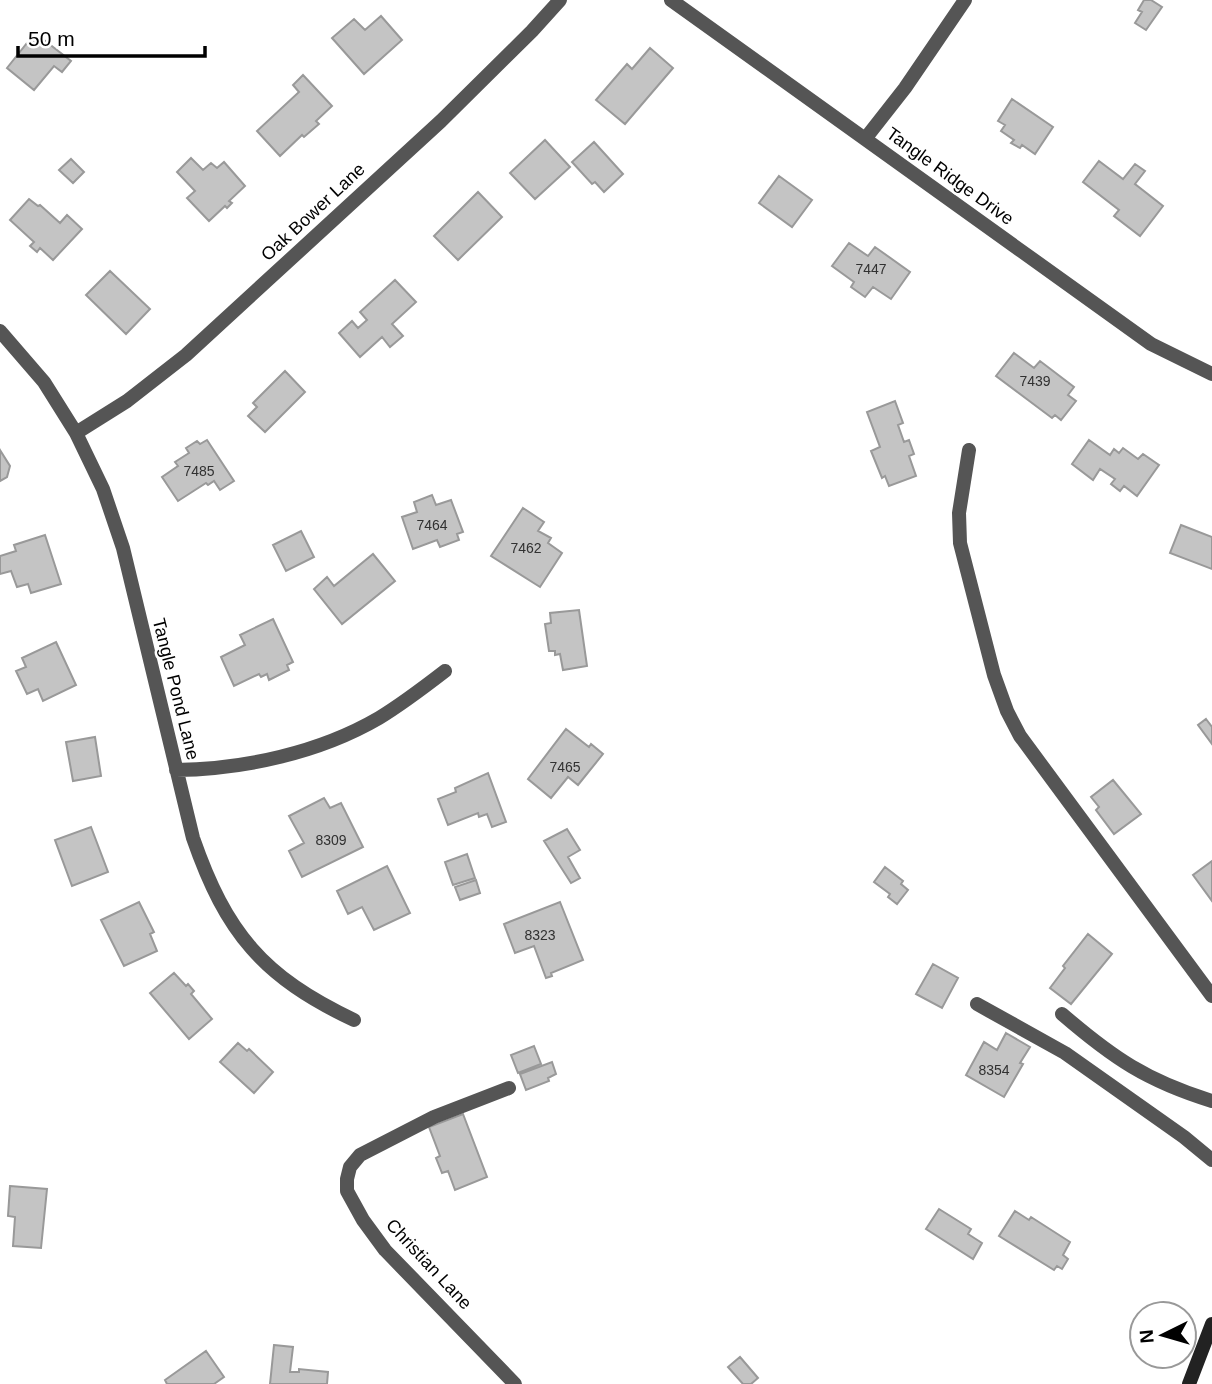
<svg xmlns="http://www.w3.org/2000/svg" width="1212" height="1384" viewBox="0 0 1212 1384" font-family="Helvetica,sans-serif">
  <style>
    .building { fill: #c4c4c4; stroke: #999; stroke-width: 2 }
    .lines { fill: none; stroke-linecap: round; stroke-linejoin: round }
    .lane { stroke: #555; stroke-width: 14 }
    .street { stroke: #555; stroke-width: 14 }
    .secondary { stroke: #222; stroke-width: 14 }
    .labels { text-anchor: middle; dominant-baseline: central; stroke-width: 5; stroke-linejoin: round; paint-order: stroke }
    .number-label { font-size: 14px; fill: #313131 }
    .street-label { font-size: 18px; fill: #000; stroke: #fff }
  </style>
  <rect width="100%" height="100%" fill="#fff"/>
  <path class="building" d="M1144 0H1151L1162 7 1146 30 1135 23 1142 12 1138 10Z
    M381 16 402 40 364 74 332 38 354 19 365 30Z
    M35 33 71 61 62 72 54 66 34 90 7 68Z
    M650 48 673 68 625 124 596 100 627 64 632 69Z
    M303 75 332 106 316 121 319 124 304 137 302 135 280 156 257 131 299 92 293 85Z
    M1012 99 1053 127 1035 154 1022 145 1020 148 1011 143 1014 140 1001 131 1005 125 998 121Z
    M545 140 570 167 535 199 510 173Z
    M594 142 623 174 604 192 595 182 592 184 572 162Z
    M191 158 203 170 211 163 217 168 224 162 245 186 229 201 232 203 227 208 225 206 209 221 187 198 195 191 177 172Z
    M71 159 84 172 73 183 59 170Z
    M1099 161 1123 179 1135 164 1145 171 1135 184 1163 206 1140 236 1114 216 1119 210 1083 182Z
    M779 176 812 200 792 227 759 203Z
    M478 192 502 217 458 260 434 236Z
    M29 199 38 206 40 205 60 223 67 215 82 229 53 260 40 248 37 252 30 246 34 242 10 220Z
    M849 243 868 256 875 247 910 272 891 299 873 287 865 297 851 287 854 282 832 266Z
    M110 271 150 309 126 334 86 295Z
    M395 280 416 302 392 324 403 336 390 347 382 337 360 357 339 333 352 321 358 328 367 320 360 312Z
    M1014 353 1034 368 1040 361 1074 387 1068 395 1076 401 1061 420 1055 415 1052 418 996 376Z
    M285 371 305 392 265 432 248 416 257 407 253 403Z
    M895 401 903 423 898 425 904 442 909 440 914 454 909 456 916 476 889 486 885 476 882 478 871 451 880 447 867 412Z
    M207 440 234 481 220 490 214 481 208 485 206 483 178 501 162 477 178 466 175 462 189 453 186 448 197 441 200 444Z
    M1089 440 1110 455 1114 449 1119 453 1123 448 1138 459 1143 454 1159 465 1137 496 1124 486 1120 491 1111 484 1115 479 1100 469 1093 480 1072 464Z
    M0 450 10 466 7 477 0 481Z
    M432 495 436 505 451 500 463 532 457 534 459 540 440 547 437 540 413 549 402 517 417 512 414 502Z
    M523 508 544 522 538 531 551 538 548 543 562 553 540 587 491 556Z
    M1181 525 1212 537V569L1170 553Z
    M301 531 314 557 286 571 273 545Z
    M45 535 61 584 31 593 28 584 17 587 11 571 0 574V556L16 551 14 545Z
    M373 554 395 581 342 624 314 589 327 577 334 586Z
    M579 610 587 666 563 670 560 654 555 655V651H549L545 624 551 623 550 613Z
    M273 619 293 662 287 665 289 670 269 680 267 674 261 677 259 674 234 686 221 657 245 645 240 635Z
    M56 642 76 685 43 701 38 689 27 694 16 671 26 667 22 658Z
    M1206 719 1212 727V744L1198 725Z
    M566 729 589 747 591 744 603 754 578 785 568 777 551 798 528 779Z
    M95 737 101 776 73 781 66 742Z
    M488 773 506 822 492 827 487 814 479 817 478 813 448 825 438 799 456 792 455 788Z
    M1113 780 1141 814 1114 834 1096 810 1099 807 1091 797Z
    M324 798 330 808 341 803 363 847 302 877 289 851 304 843 289 816Z
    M91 827 108 872 72 886 55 840Z
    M567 829 580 850 568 857 580 878 571 883 544 841Z
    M467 854 475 878 453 885 445 862Z
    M1212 861V901L1193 875Z
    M387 866 410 913 374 930 362 907 348 914 337 891Z
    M885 867 903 881 901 884 908 890 897 904 888 897 890 894 874 882Z
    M476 880 480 893 460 900 455 887Z
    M139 902 154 932 150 934 157 951 124 966 101 920Z
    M560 902 583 960 551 973 552 976 546 978 534 946 515 953 504 924Z
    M1088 934 1112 954 1071 1004 1050 988 1065 968 1063 966Z
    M933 964 958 978 942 1008 916 994Z
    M174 973 186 986 188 984 194 991 191 994 212 1019 189 1039 150 993Z
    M1006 1033 1030 1047 1020 1063 1023 1064 1004 1097 966 1075 984 1042 997 1050Z
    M238 1043 247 1051 249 1049 273 1072 254 1093 220 1062Z
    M534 1046 541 1064 518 1073 511 1055Z
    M552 1062 556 1074 548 1078 549 1081 526 1090 520 1074Z
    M463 1114 487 1177 455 1190 448 1171 442 1173 436 1158 440 1156 429 1127Z
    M10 1186 47 1189 41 1248 13 1246 15 1217 8 1216Z
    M939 1209 971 1229 968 1234 982 1243 973 1259 926 1229Z
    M1015 1211 1029 1220 1031 1217 1070 1242 1063 1255 1068 1259 1062 1269 1057 1266 1054 1270 999 1236Z
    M274 1345 293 1347 290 1372H299V1369L328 1372 327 1384H270Z
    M206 1351 224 1377 214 1384H167L165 1380Z
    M740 1357 758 1378 751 1384H743L728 1367Z"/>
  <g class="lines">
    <path class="lane" d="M969 450 959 513 960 543 994 675 1007 711 1020 736 1212 996
      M977 1004 1065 1053 1184 1137 1212 1160
      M1062 1014C1113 1058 1147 1081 1212 1101"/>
    <path class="street" d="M671 0 1151 344 1212 374
      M865 139 905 88 965 0
      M0 331 44 382 76 433 103 489 123 548 193 838C226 933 263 977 354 1020
      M76 433 127 401 186 355 441 121 532 31 560 0
      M176 770C244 769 319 753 379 718 402 704 423 688 445 671
      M509 1088 434 1117 360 1155 350 1167 347 1179V1191L363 1220 385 1250 515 1384"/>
    <path class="secondary" d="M1189 1384 1212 1324"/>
  </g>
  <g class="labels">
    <g class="number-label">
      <text x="871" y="269">7447</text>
      <text x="1035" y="381">7439</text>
      <text x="199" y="471">7485</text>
      <text x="432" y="525">7464</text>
      <text x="526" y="548">7462</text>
      <text x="565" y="767">7465</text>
      <text x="331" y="840">8309</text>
      <text x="540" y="935">8323</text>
      <text x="994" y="1070">8354</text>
    </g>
    <g class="street-label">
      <text transform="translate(950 176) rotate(36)">Tangle Ridge Drive</text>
      <text transform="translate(313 212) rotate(-43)">Oak Bower Lane</text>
      <text transform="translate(176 689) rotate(76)">Tangle Pond Lane</text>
      <text transform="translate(429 1264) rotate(47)">Christian Lane</text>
    </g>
  </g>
  <g transform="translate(1163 1335) rotate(265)"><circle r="33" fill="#ffffff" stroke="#999999" stroke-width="2"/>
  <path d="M0-5L12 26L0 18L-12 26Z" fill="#000000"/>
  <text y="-10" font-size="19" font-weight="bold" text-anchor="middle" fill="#000000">N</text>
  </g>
  <path d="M18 46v10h187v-10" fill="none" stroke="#000000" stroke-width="3.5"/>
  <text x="28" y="46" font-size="21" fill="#000000" stroke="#ffffff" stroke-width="5" paint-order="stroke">50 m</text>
</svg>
